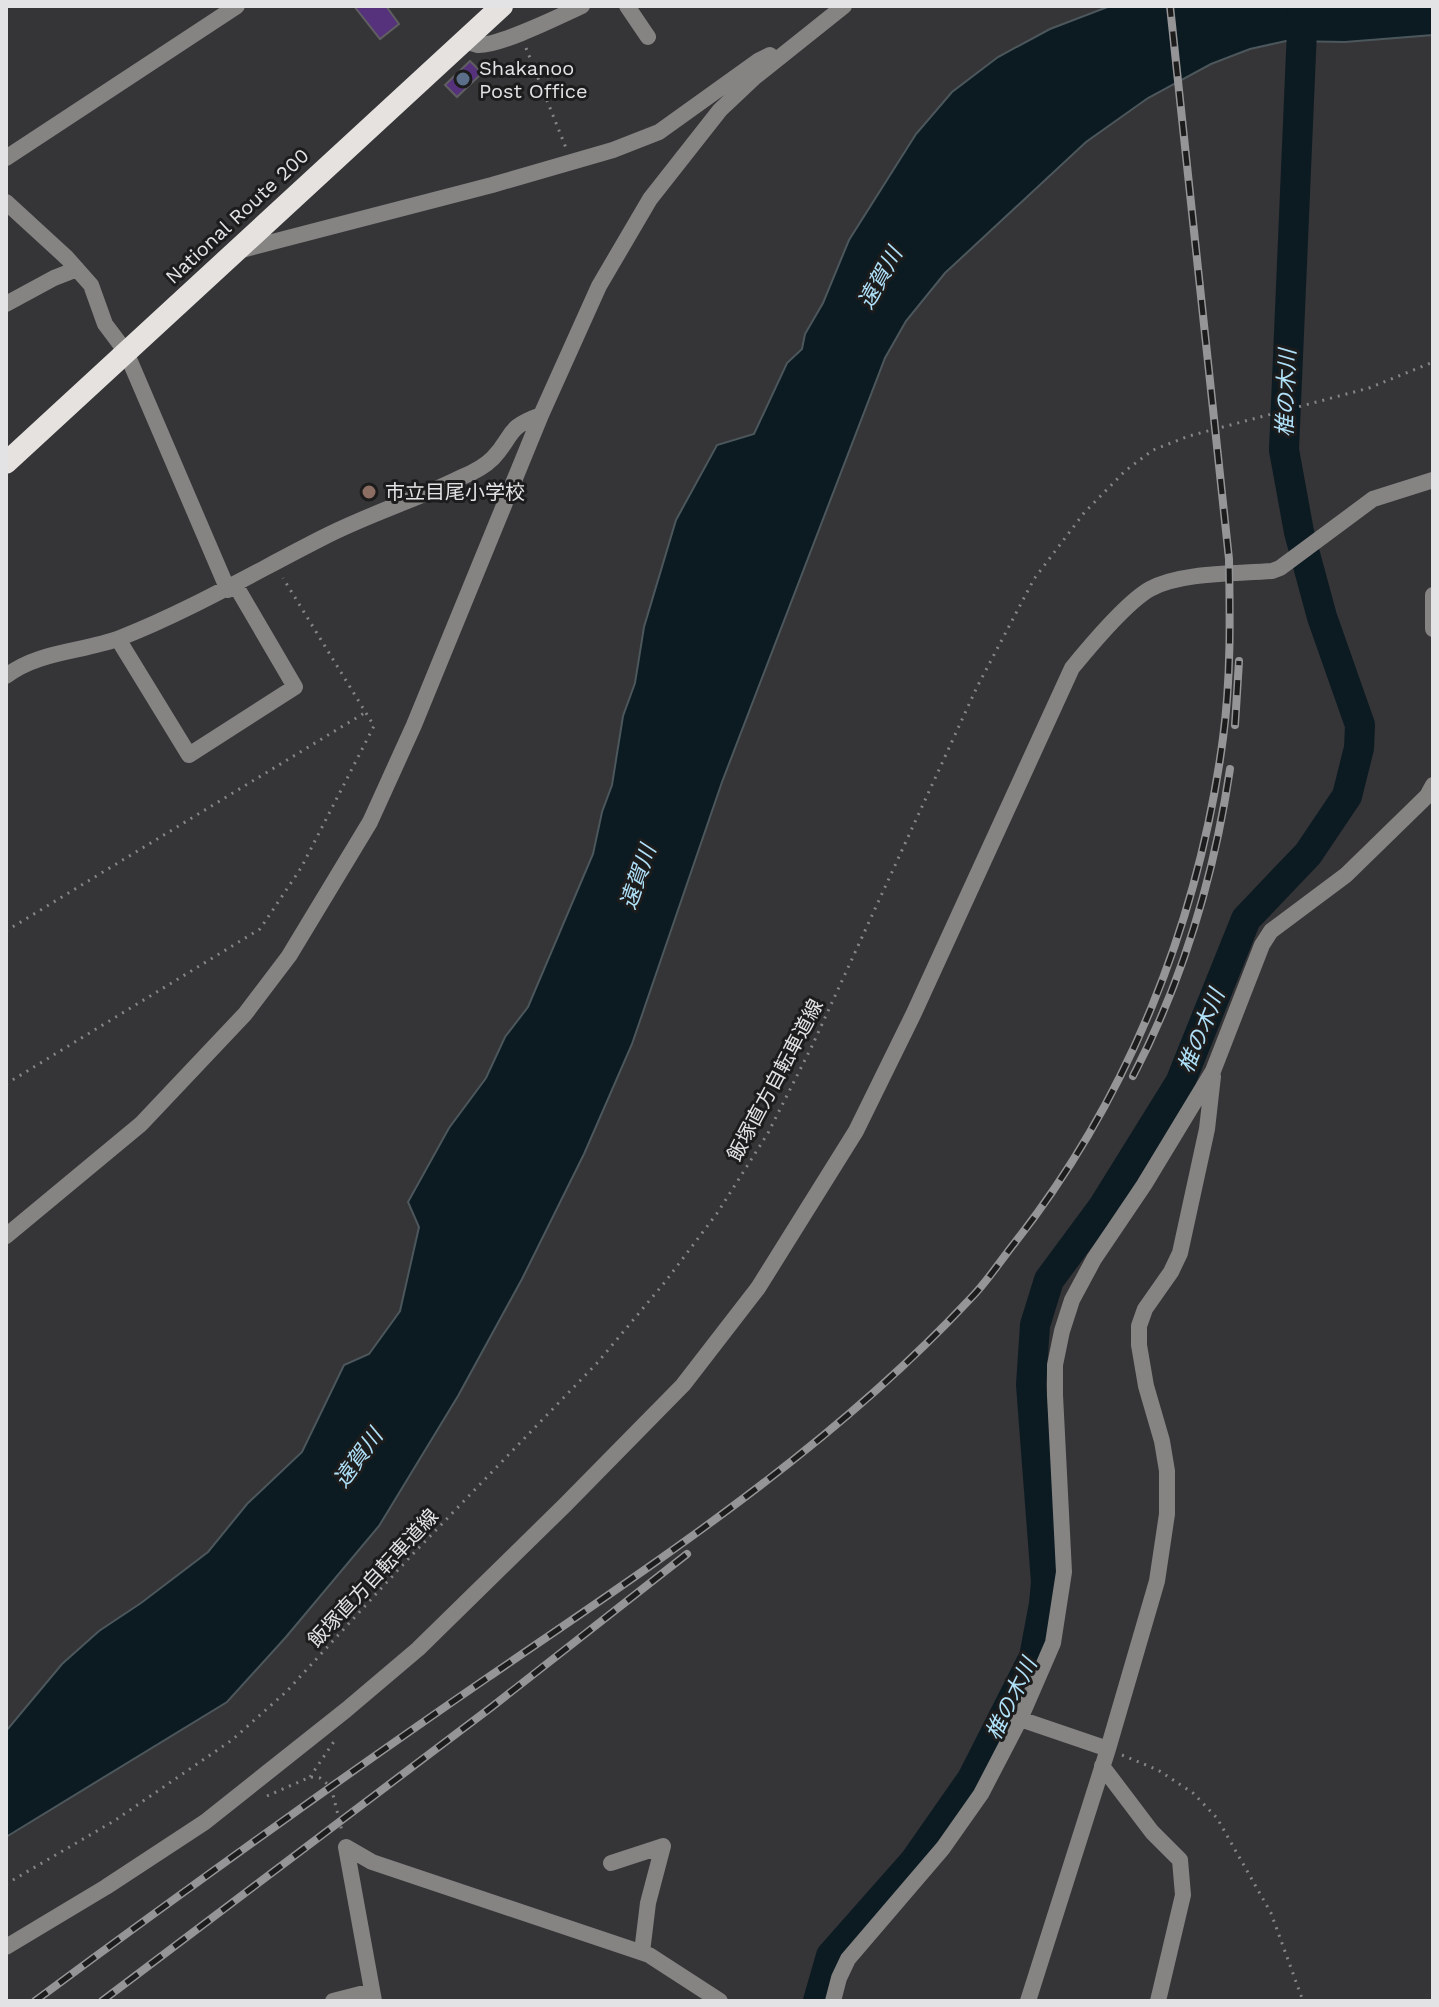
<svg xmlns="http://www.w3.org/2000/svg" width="1439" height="2007" viewBox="0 0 1439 2007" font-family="'Work Sans','Noto Sans JP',sans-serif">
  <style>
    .water { fill: #0c1b22; stroke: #4c575c; stroke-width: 2 }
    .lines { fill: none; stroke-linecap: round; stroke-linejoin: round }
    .river { stroke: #0c1b22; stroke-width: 30 }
    .building { fill: #56327c; stroke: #5f5e61; stroke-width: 2 }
    .path { stroke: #858487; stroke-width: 3; stroke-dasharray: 2 6; stroke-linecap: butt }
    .minor { stroke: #858483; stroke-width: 16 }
    .tertiary { stroke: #858483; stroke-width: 16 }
    .trunk { stroke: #e6e2e0; stroke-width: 22 }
    .rail-casing { stroke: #959496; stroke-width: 8 }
    .rail { stroke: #1d1c1d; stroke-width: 5; stroke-dasharray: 15; stroke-linecap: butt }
    .service-dot { fill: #5c6f8a; stroke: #1d1c1d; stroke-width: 3 }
    .education-dot { fill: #8d6e63; stroke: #1d1c1d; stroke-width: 3 }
    .labels { text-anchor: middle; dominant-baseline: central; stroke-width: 6; stroke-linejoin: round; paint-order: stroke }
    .poi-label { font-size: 20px; fill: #e3e2e4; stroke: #1d1c1d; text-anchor: start }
    .street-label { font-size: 20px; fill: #e3e2e4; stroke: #1d1c1d }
    .water-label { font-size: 22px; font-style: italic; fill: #afe1f9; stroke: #1d1c1d }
  </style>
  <rect width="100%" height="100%" fill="#353437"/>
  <path class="water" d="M1110 6H1433V35L1345 42 1286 41 1250 49 1211 64 1148 98 1086 142 945 273 906 321 885 358 722 782 632 1044 584 1154 522 1279 458 1396 379 1526 286 1637 227 1702 6 1837V1731L62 1664 99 1631 141 1603 208 1552 247 1504 302 1452 344 1365 369 1354 400 1311 419 1227 408 1202 449 1128 486 1078 505 1037 528 1007 593 854 602 812 612 785 623 716 635 683 644 627 676 520 717 445 754 434 787 363 802 349 805 334 823 303 849 240 916 134 952 92 998 57 1050 29Z"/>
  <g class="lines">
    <path class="river" d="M818 2001 831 1956 914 1862 972 1779 1034 1657 1044 1604 1046 1582 1031 1385 1035 1325 1049 1280 1103 1207 1180 1083 1246 919 1308 854 1347 796 1359 748 1360 725 1322 617 1299 532 1284 450 1303 6"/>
  </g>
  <path class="building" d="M354 6H386L399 24 380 39Z
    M470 61 482 73 457 97 445 85Z"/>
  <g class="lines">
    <path class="path" d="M526 48 566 148
      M6 931 366 712
      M6 1084 260 929 301 868 374 726 283 578
      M1122 1755 1158 1770 1193 1793 1217 1818 1271 1913 1303 2001
      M310 1777 335 1740
      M267 1796 310 1777 320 1778 331 1787 342 1831
      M6 1884 114 1821 232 1740 287 1691 410 1557 598 1362 665 1282 718 1212 768 1133 812 1046 977 687 1034 579 1084 513 1125 471 1153 450 1189 436 1369 388 1433 362"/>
    <path class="minor" d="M627 6 648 37
      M466 40C471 43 472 44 478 45 500 46 560 16 582 6
      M6 202 67 258 91 285 105 324 126 352 228 590
      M238 251 492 185 613 150 659 132 758 61 770 55
      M6 304 54 278 77 269
      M1433 595V629
      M118 639 189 755 295 687 236 586
      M6 676C38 651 83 652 120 638 191 610 255 572 322 538 368 514 416 500 462 477 472 473 485 466 493 458 515 434 505 428 541 415
      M6 1236 141 1124 245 1014 289 956 370 822 414 725 541 415 599 286 650 199 720 110 755 77 844 6
      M1020 1719 1108 1749
      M1102 1766 1152 1832 1180 1860 1183 1895 1158 2001
      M611 1863 663 1846 648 1903 642 1952
      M6 1947 106 1887 205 1822 346 1710 418 1649 565 1505 683 1385 758 1288 856 1131 913 1015 1072 668C1090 646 1127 602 1150 589 1181 572 1236 574 1272 571L1280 568 1373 499 1433 480
      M333 2001 372 1991
      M374 2001 346 1847 372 1862 649 1955 720 2001
      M833 2001 839 1978 848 1959 943 1848 981 1794 1020 1719 1053 1643 1064 1572 1055 1395V1365L1062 1331 1072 1300 1094 1259 1144 1185 1213 1071 1262 945 1271 931 1346 875 1427 796 1433 785
      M1028 2001 1108 1749 1157 1581 1167 1514V1471L1162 1441 1146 1386 1139 1345V1326L1145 1309 1171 1272 1180 1253 1207 1129 1213 1076"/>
    <path class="tertiary" d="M6 158 237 6"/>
    <path class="trunk" d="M6 463 502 6"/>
    <defs>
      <path id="rail" d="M1235 725 1239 661
        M1133 1076C1183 980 1214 876 1230 769
        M35 2001C184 1891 334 1783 487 1678 655 1563 830 1449 970 1299 986 1283 999 1263 1013 1245 1128 1100 1199 921 1223 738 1231 679 1230 618 1229 559L1170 6
        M102 2001 493 1706 687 1554"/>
    </defs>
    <use href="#rail" class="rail-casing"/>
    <use href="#rail" class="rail"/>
  </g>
  <circle class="service-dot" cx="463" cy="79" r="8"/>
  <circle class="education-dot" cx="369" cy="492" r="8"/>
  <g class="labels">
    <g class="poi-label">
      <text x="479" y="68">Shakanoo<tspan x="479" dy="23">Post Office</tspan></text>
      <text x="385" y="492">市立目尾小学校</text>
    </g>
    <g class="street-label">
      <text transform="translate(237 216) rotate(-43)">National Route 200</text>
      <text transform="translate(775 1080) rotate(-62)">飯塚直方自転車道線</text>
      <text transform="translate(373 1578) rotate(-47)">飯塚直方自転車道線</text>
    </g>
    <g class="water-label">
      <text transform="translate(880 278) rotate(-61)">遠賀川</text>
      <text transform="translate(1286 393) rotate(-88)">椎の木川</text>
      <text transform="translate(638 877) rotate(-71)">遠賀川</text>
      <text transform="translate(1201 1031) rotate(-68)">椎の木川</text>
      <text transform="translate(358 1458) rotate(-54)">遠賀川</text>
      <text transform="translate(1011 1699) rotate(-64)">椎の木川</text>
    </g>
  </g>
  <rect width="1439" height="2007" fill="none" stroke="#e3e2e4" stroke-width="16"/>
</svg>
